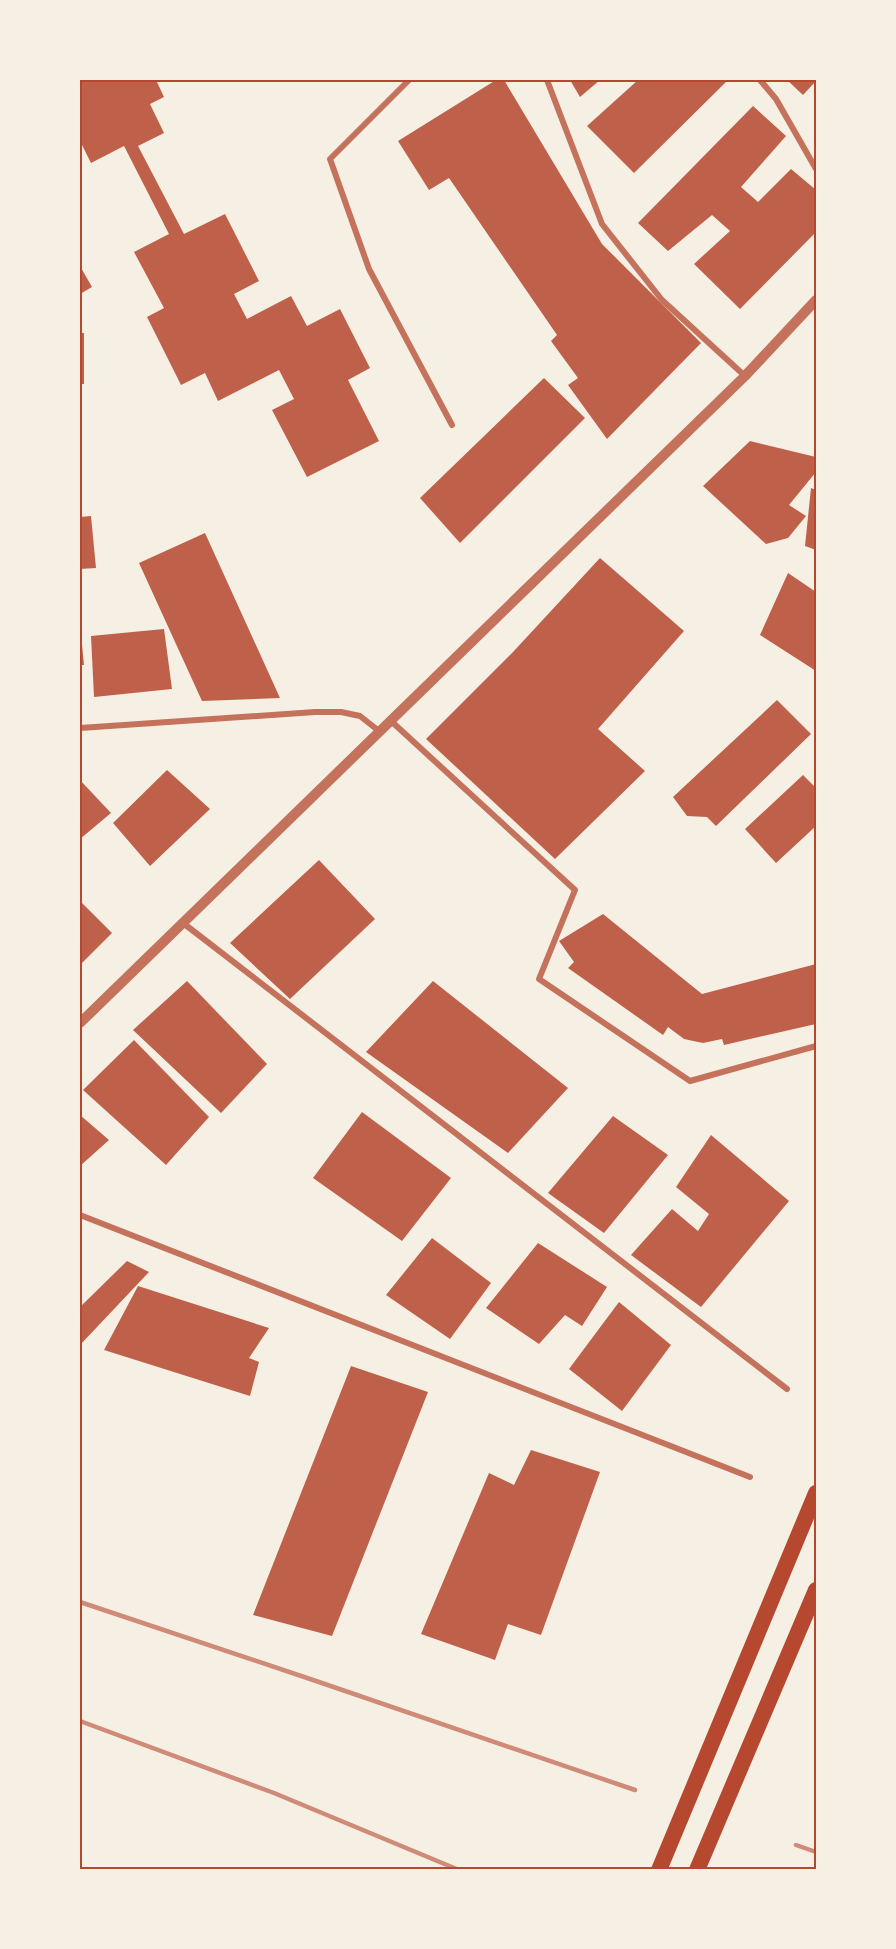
<svg xmlns="http://www.w3.org/2000/svg" width="896" height="1949" viewBox="0 0 896 1949" font-family="Mulish,sans-serif">
  <style>
    .building { fill: #bf614a }
    .lines { fill: none; stroke-linecap: round; stroke-linejoin: round }
    .minor { stroke: #c5725c; stroke-width: 6 }
    .tertiary { stroke: #c5725c; stroke-width: 10 }
    .trunk { stroke: #b5482f; stroke-width: 16 }
    .rail { stroke: #cf8b77; stroke-width: 4.5 }
    .neatline { fill: none; stroke: #b5482f; stroke-width: 2 }
  </style>
  <rect width="100%" height="100%" fill="#f6efe4"/>
  <path class="building" d="M80 80H156L164 97 150 104 164 133 138 146 184 234 225 214 259 281 234 294 247 319 291 296 307 326 340 309 370 368 348 380 379 441 307 477 272 410 294 399 279 370 218 401 205 373 181 385 147 317 164 308 134 252 169 234 124 146 91 163 80 141Z
    M496 80H504L602 244 701 343 607 439 568 385 578 378 551 341 557 335 449 178 429 190 398 141Z
    M570 80H600L580 97Z
    M638 80H728L634 173 587 126Z
    M787 80H816V81L803 95Z
    M753 106 786 136 741 187 758 202 791 169 816 190V232L740 309 694 264 730 231 712 215 668 251 638 223Z
    M80 266 92 287 80 294Z
    M80 333H84V384H80Z
    M544 378 585 418 460 543 420 498Z
    M750 441 816 457V472L789 505 806 516 788 538 766 544 703 486Z
    M811 488 816 490V550L805 546Z
    M91 516 96 568 80 569V517Z
    M205 533 280 698 202 701 139 563Z
    M600 558 684 631 598 729 645 771 555 859 426 739 513 652Z
    M788 573 816 592V671L760 635Z
    M164 629 172 689 94 697 91 636Z
    M80 635H81L84 665H80Z
    M777 700 811 734 716 826 707 817 687 816 673 797Z
    M167 770 210 809 150 866 113 823Z
    M803 775 816 788V826L776 863 745 829Z
    M80 780 111 813 80 839Z
    M319 860 375 919 290 999 230 943Z
    M80 901 112 933 80 965Z
    M603 914 702 994 816 964V1024L724 1045 722 1039 703 1043 684 1039 668 1027 663 1035 568 968 574 962 559 941Z
    M187 981 267 1064 221 1113 133 1030Z
    M433 981 568 1088 508 1153 366 1052Z
    M134 1040 209 1117 166 1165 83 1090Z
    M362 1112 451 1178 402 1241 313 1178Z
    M80 1115 109 1140 80 1166Z
    M613 1116 668 1155 604 1233 548 1193Z
    M711 1135 789 1201 701 1307 631 1255 672 1209 698 1231 709 1214 676 1187Z
    M432 1238 491 1283 450 1339 386 1295Z
    M538 1243 607 1287 582 1326 565 1315 539 1344 486 1308Z
    M127 1261 149 1272 80 1345V1307Z
    M138 1286 269 1328 249 1358 259 1362 250 1396 104 1350Z
    M619 1302 671 1345 622 1411 569 1369Z
    M351 1366 428 1392 332 1636 253 1615Z
    M531 1450 600 1472 541 1635 508 1624 495 1660 421 1634 489 1473 514 1485Z"/>
  <g class="lines">
    <path class="minor" d="M409 80 330 159 369 269 452 425
      M547 80 602 224 662 300 745 376
      M760 80 776 99 816 169
      M391 721 575 890 539 979 690 1081 816 1046
      M80 728 315 712H341L360 716 379 731
      M183 923 787 1389
      M80 1215 750 1477"/>
    <path class="tertiary" d="M80 1023 745 376 816 300"/>
    <path class="trunk" d="M659 1870 816 1493
      M697 1870 816 1590"/>
    <path class="rail" d="M80 1602 316 1681 635 1790
      M80 1721 274 1793 459 1870
      M796 1845 816 1852"/>
  </g>
  <rect width="896" height="1949" fill="none" stroke="#f6efe4" stroke-width="162"/>
  <rect x="81" y="81" width="734" height="1787" class="neatline"/>
</svg>
